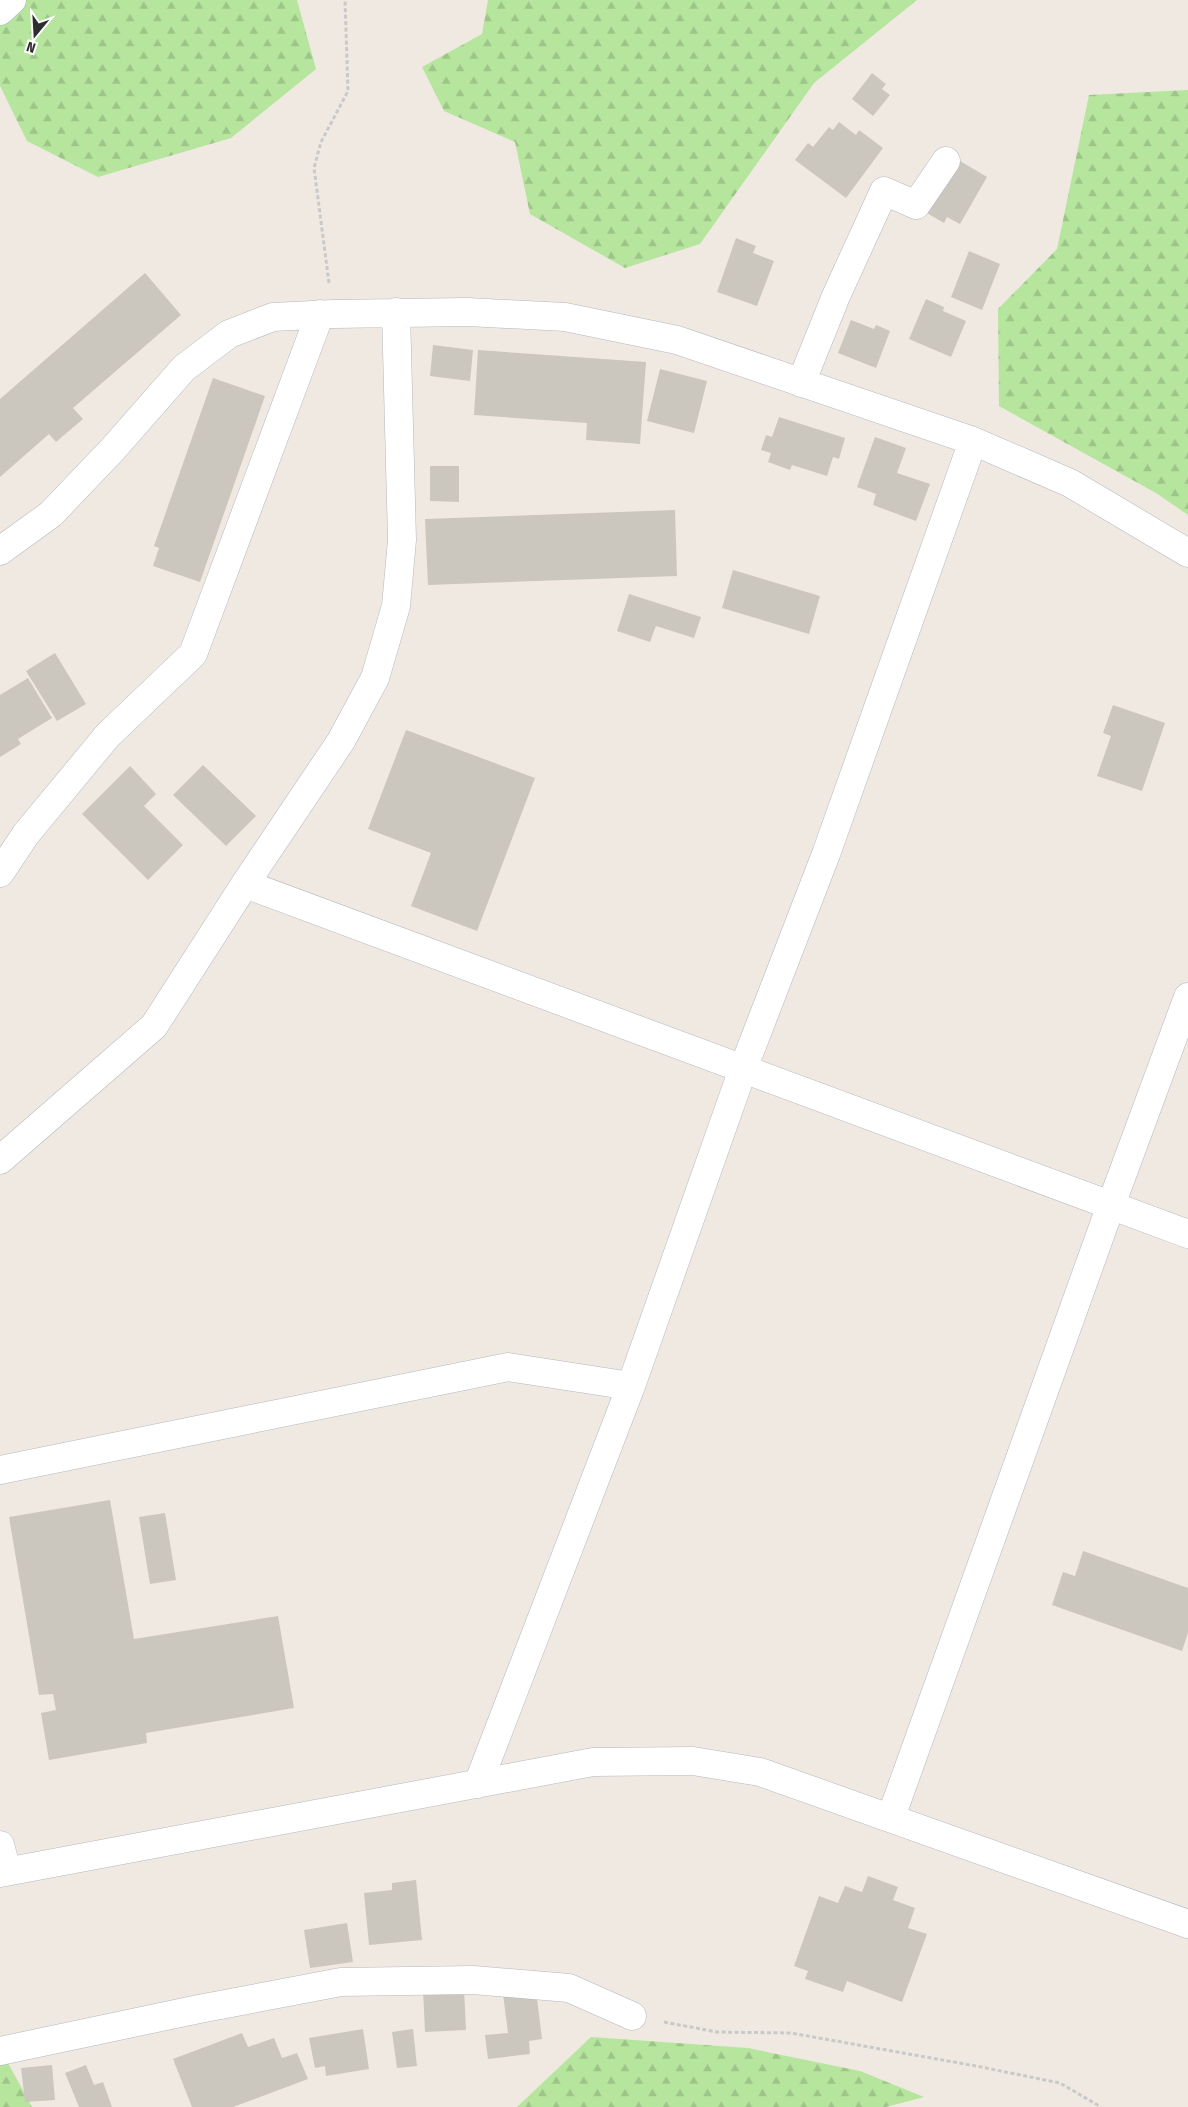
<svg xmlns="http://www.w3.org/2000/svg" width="1188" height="2107" viewBox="0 0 1188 2107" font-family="'Fira Sans Condensed',sans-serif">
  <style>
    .forest { fill: url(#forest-firs) }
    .building { fill: #cbc7bf }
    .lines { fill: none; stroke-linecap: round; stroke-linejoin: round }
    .minor-casing { stroke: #b4b7c1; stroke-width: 29 }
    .path { stroke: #c9c9c9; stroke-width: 3; stroke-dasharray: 4 2.5; stroke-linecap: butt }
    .minor { stroke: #fff; stroke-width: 28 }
  </style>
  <defs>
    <pattern id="forest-firs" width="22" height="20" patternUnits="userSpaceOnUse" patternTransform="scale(1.25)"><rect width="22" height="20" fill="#b6e59e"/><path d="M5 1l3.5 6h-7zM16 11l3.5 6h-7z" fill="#9dc588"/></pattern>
  </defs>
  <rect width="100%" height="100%" fill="#efe9e1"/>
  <path class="forest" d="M20 0H297L316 69 231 138 98 177 27 141 0 86V19Z
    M488 0H917L814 83 700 244 625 268 530 214 515 142 444 111 422 67 482 34Z
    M1188 90V515L1156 493 999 406 998 309 1057 249 1089 95Z
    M591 2037 748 2048 860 2071 924 2097 886 2107H517Z
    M0 2043 2 2052 32 2107H0Z"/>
  <path class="building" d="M872 73 886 84 882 89 890 95 873 116 852 99Z
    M839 122 856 135 859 130 883 148 846 198 795 160 808 143 813 147 829 127 833 130Z
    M955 158 987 177 960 224 947 217 944 223 920 209Z
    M736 238 756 246 753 253 774 261 757 306 717 292Z
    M969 251 1000 264 982 310 951 297Z
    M145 273 181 315 73 408 83 419 56 442 49 434 0 477V399Z
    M926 299 944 307 943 311 966 321 951 357 909 339Z
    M851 320 874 329 876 325 890 331 876 368 838 353Z
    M433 345 473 350 470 381 430 376Z
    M478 350 646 362 640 444 586 440 587 423 474 415Z
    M660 369 707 381 694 433 647 421Z
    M213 378 265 396 200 582 153 566 159 548 154 546Z
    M779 417 845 438 839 459 833 457 827 476 792 465 790 470 768 462 771 453 761 450 766 435 772 437Z
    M875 437 906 448 897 473 930 484 916 521 873 505 876 494 857 487Z
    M430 466H459V502L430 501Z
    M675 510 677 576 428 585 425 519Z
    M733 570 820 596 809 634 722 608Z
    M629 594 701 617 694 638 656 626 650 642 617 631Z
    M55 653 86 704 57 721 26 671Z
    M28 678 52 718 18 739 21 744 0 757V695Z
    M1113 705 1165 723 1142 791 1097 776 1111 736 1103 733Z
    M406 730 535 778 477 931 411 906 431 853 368 829Z
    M203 765 256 816 226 846 173 795Z
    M130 766 156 794 144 806 183 845 148 880 82 814Z
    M110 1500 134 1639 278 1616 294 1708 146 1733 147 1743 49 1760 41 1713 56 1710 53 1694 39 1695 9 1517Z
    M165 1513 176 1580 150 1584 139 1517Z
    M1083 1551 1188 1588V1633L1182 1651 1052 1605 1063 1572 1075 1576Z
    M868 1876 898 1887 893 1900 915 1908 908 1928 927 1934 902 2002 847 1981 843 1992 805 1979 808 1971 794 1966 819 1896 838 1903 845 1886 862 1892Z
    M416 1880 422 1940 369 1945 364 1893 392 1890V1883Z
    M347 1923 353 1962 310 1968 304 1930Z
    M464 1988 466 2030 425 2032 423 1990Z
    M536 1990 542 2039 529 2041 530 2054 488 2059 485 2035 508 2033 503 1994Z
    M363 2029 369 2069 326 2076 325 2066 315 2068 309 2038Z
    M413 2029 417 2066 397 2068 392 2032Z
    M242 2033 248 2047 274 2038 282 2058 297 2053 308 2079 233 2107H192L173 2059Z
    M52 2065 55 2100 25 2102 21 2068Z
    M86 2065 94 2085 103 2082 112 2107H79L65 2073Z"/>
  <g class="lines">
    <defs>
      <path id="minor" d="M0 11 12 0
        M801 383 836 296 884 191 916 205 946 161
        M0 551 51 514 113 449 184 368 229 334 273 317 333 314 468 312 565 317 677 340 973 441 1070 483 1188 553
        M0 873 26 834 108 735 193 654 320 314
        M245 884 1188 1234
        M0 1160 154 1026 245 884 341 741 375 678 396 606 402 540 396 312
        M0 1470 508 1367 631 1386
        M478 1784 631 1386 743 1069 826 854 973 441
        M891 1817 1111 1205 1188 997
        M0 1845 7 1871
        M0 1873 593 1762 693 1761 760 1772 1188 1924
        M0 2051 199 2009 341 1982 473 1980 569 1988 632 2016"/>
    </defs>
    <use href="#minor" class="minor-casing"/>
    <path class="path" d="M329 283 314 168 321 142 348 91 345 0
      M664 2022 717 2032 791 2033 976 2066 1060 2083 1101 2107"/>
    <use href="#minor" class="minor"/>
  </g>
  <g transform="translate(35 35) rotate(198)" stroke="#ffffff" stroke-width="4" paint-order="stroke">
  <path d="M0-4L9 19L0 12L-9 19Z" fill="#2e2e2e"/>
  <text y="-8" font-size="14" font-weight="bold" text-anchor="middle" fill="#2e2e2e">N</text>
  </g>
</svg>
